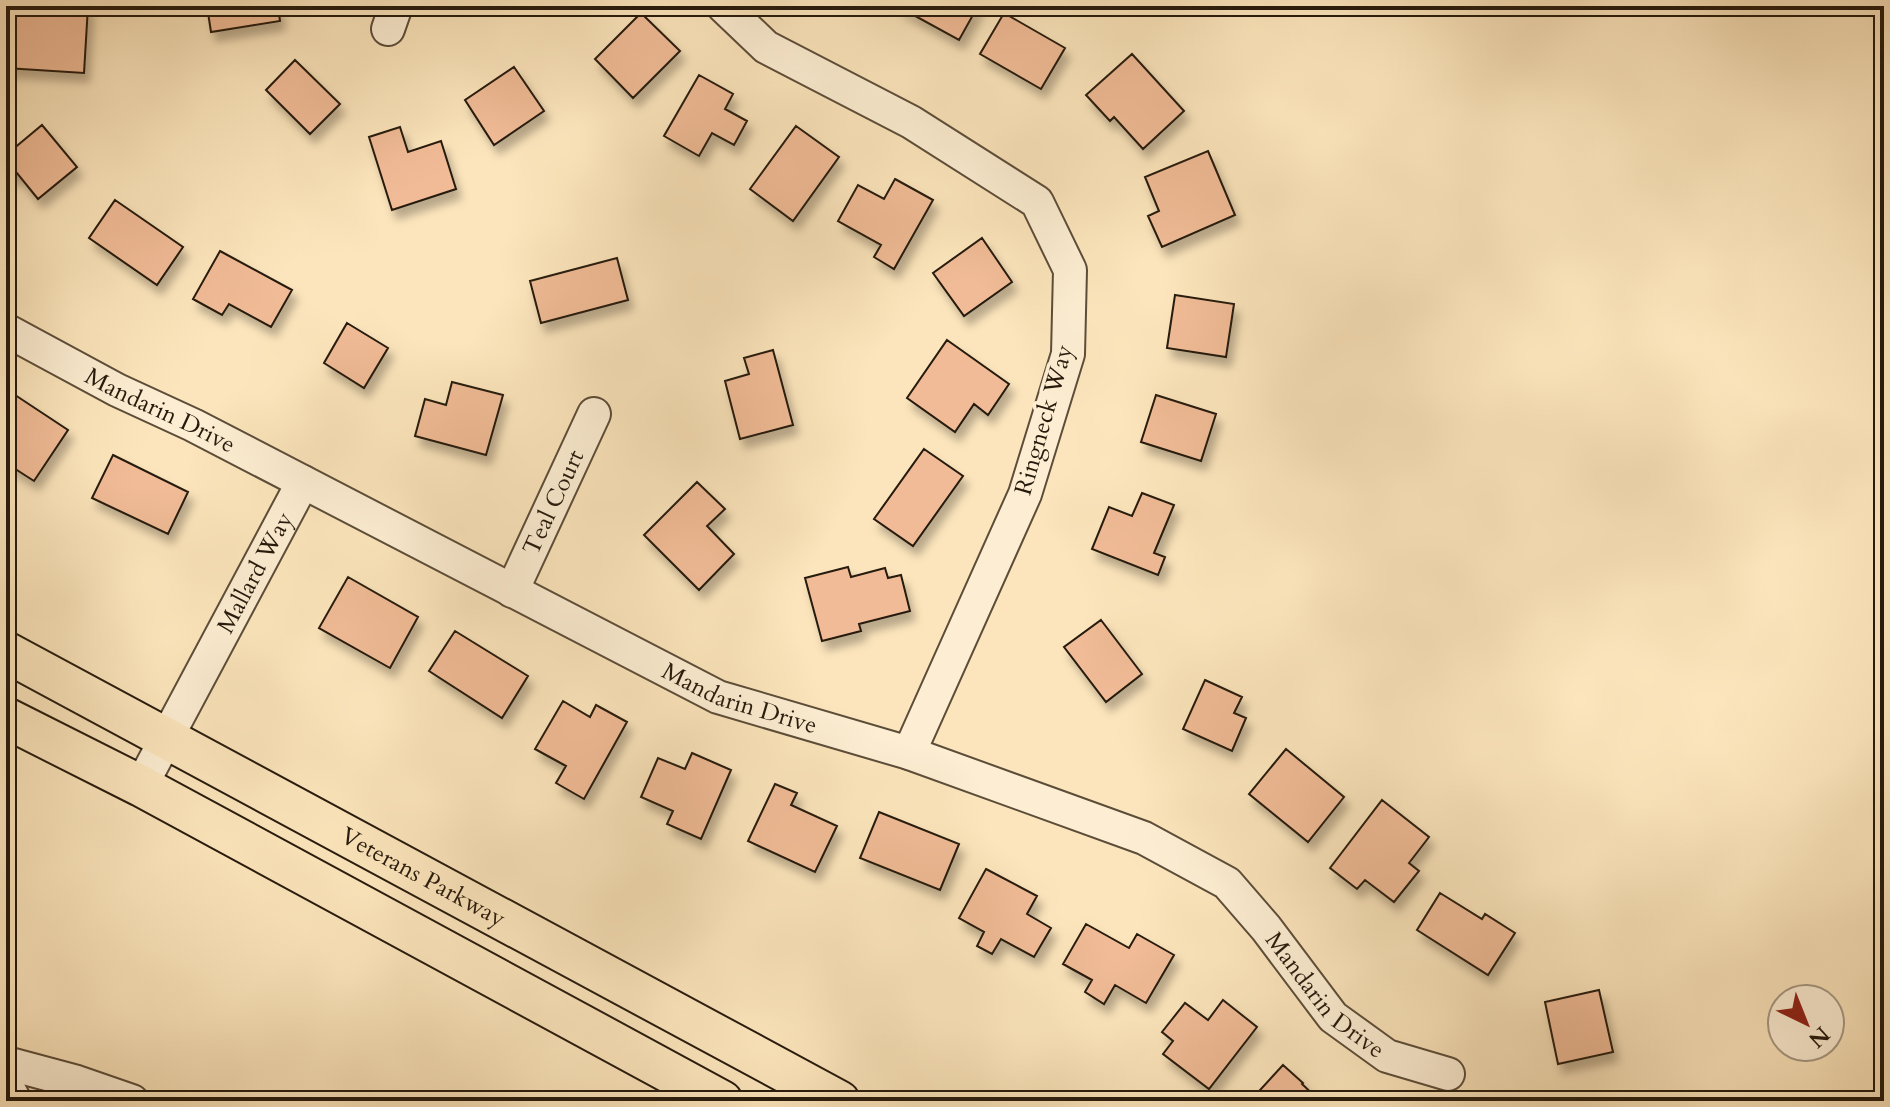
<svg xmlns="http://www.w3.org/2000/svg" width="1890" height="1107" viewBox="0 0 1890 1107" font-family="Cardo,serif">
  <style>
    .building { fill: #f0bb96; stroke: #261a0d; stroke-width: 2; filter: url(#shadow) }
    .lines { fill: none; stroke-linecap: round; stroke-linejoin: round }
    .minor-casing { stroke: #5c4d39; stroke-width: 36 }
    .major-casing { stroke: #261a0d; stroke-width: 44 }
    .minor { stroke: #fdeed3; stroke-width: 32 }
    .major { stroke: #fce5bc; stroke-width: 40 }
    .labels { text-anchor: middle; dominant-baseline: central; stroke-width: 7; stroke-linejoin: round; paint-order: stroke }
    .street-label { font-size: 24px; fill: #261a0d; stroke: #fdeed3 }
  </style>
  <defs>
    <filter id="shadow"><feDropShadow dx="5" dy="9" stdDeviation="4" flood-color="#0004"/></filter>
  </defs>
  <rect width="100%" height="100%" fill="#fce5bc"/>
  <filter id="stains"><feTurbulence type="fractalNoise" baseFrequency=".0025" numOctaves="4"/><feColorMatrix values="0 0 0 0 .2 0 0 0 0 .09 0 0 0 0 .02 0 0 0 .5 -.17"/></filter>
  <radialGradient id="worn" r=".72"><stop offset=".6" stop-color="#630" stop-opacity="0"/><stop offset="1" stop-color="#630" stop-opacity=".3"/></radialGradient>
  <path class="building" d="M6 6H88L84 73 6 68Z
    M207 6H278L280 21 211 32Z
    M897 6H978L959 40Z
    M641 13 680 51 633 98 595 59Z
    M1004 13 1065 48 1041 89 980 54Z
    M1132 54 1184 111 1143 149 1114 117 1110 121 1086 95Z
    M295 60 340 104 310 134 266 90Z
    M514 67 544 111 494 145 465 100Z
    M699 75 733 94 725 109 747 121 734 145 712 133 699 156 664 136Z
    M42 125 77 167 38 199 17 173 11 177 6 171V155Z
    M796 126 839 157 793 221 750 189Z
    M400 127 408 152 441 141 456 189 392 210 369 137Z
    M1208 151 1235 215 1162 247 1148 216 1159 211 1145 177Z
    M895 179 933 200 894 269 874 257 881 245 838 221 858 185 884 199Z
    M115 200 183 247 157 285 89 238Z
    M982 238 1012 282 964 316 933 273Z
    M220 251 292 290 271 327 229 304 222 315 193 299Z
    M617 258 628 300 541 323 530 281Z
    M1175 295 1234 304 1226 357 1167 348Z
    M347 323 388 348 364 388 324 363Z
    M947 340 1009 384 988 415 974 404 955 432 907 398Z
    M773 350 793 425 740 439 725 381 749 374 744 358Z
    M452 382 503 395 486 455 415 436 425 399 446 405Z
    M9 391 68 430 34 481 6 463V395Z
    M1156 395 1216 414 1201 461 1141 442Z
    M924 449 963 476 913 546 874 519Z
    M113 455 188 492 168 534 92 498Z
    M697 482 725 509 707 526 734 554 699 590 644 535Z
    M1142 493 1174 505 1154 553 1165 557 1158 575 1092 549 1109 507 1132 516Z
    M848 567 851 577 885 568 888 578 901 575 910 611 859 624 861 631 822 641 805 578Z
    M348 577 418 617 390 668 319 628Z
    M1101 620 1142 674 1106 702 1064 647Z
    M455 631 528 676 502 718 429 671Z
    M1205 680 1242 697 1234 713 1246 718 1232 751 1183 729Z
    M563 701 590 717 596 705 627 722 584 799 556 783 566 766 535 749Z
    M1286 749 1344 797 1308 842 1249 794Z
    M692 753 731 770 701 839 667 824 673 811 641 797 658 758 685 769Z
    M775 784 797 793 791 805 837 826 815 872 748 841Z
    M1382 800 1429 837 1409 863 1419 871 1394 902 1365 880 1357 889 1330 868Z
    M879 812 959 844 940 890 860 858Z
    M986 869 1037 896 1027 914 1051 928 1034 957 1001 939 992 954 977 946 984 932 959 918Z
    M1440 893 1482 919 1485 914 1515 933 1488 975 1417 930Z
    M1086 924 1129 948 1137 934 1174 955 1146 1003 1115 985 1104 1004 1085 992 1092 980 1063 964Z
    M1599 990 1613 1052 1558 1064 1545 1002Z
    M1223 1000 1257 1027 1209 1089 1163 1054 1173 1041 1162 1032 1185 1003 1208 1020Z
    M1283 1065 1303 1083 1302 1084 1320 1101H1250Z"/>
  <g class="lines">
    <defs>
      <g id="minor">
        <path d="M723 6 766 47 911 122 1037 202 1070 270 1068 354 1025 494 909 753"/>
        <path d="M388 29 396 6"/>
        <path id="s1" d="M6 330 117 390 193 425 718 697 909 753 1144 838 1227 883 1266 928 1333 1017 1387 1056 1448 1074"/>
        <path id="s2" d="M512 591 594 414"/>
        <path id="s3" d="M141 786 303 482"/>
        <path d="M6 1063 77 1082 132 1101"/>
        <path d="M6 1084 15 1101"/>
      </g>
      <g id="major">
        <path id="s4" d="M6 652 839 1101"/>
        <path d="M6 718 141 786 722 1101"/>
      </g>
    </defs>
    <use href="#minor" class="minor-casing"/>
    <use href="#major" class="major-casing"/>
    <use href="#minor" class="minor"/>
    <use href="#major" class="major"/>
  </g>
  <g class="labels">
    <g class="street-label">
      <text stroke="none"><textPath href="#s1" startOffset="174">Mandarin Drive</textPath></text>
      <text transform="translate(1044 420) rotate(-74)">Ringneck Way</text>
      <text stroke="none"><textPath href="#s2" startOffset="98">Teal Court</textPath></text>
      <text stroke="none"><textPath href="#s3" startOffset="242">Mallard Way</textPath></text>
      <text stroke="none"><textPath href="#s1" startOffset="822">Mandarin Drive</textPath></text>
      <text stroke="none"><textPath href="#s4" startOffset="474">Veterans Parkway</textPath></text>
      <text stroke="none"><textPath href="#s1" startOffset="1494">Mandarin Drive</textPath></text>
    </g>
  </g>
  <rect width="1890" height="1107" fill="none" stroke="#fce5bc" stroke-width="32"/>
  <rect x="8" y="8" width="1874" height="1091" fill="none" stroke="#261a0d" stroke-width="4"/>
  <rect x="16" y="16" width="1858" height="1075" fill="none" stroke="#261a0d" stroke-width="2"/>
  <g transform="translate(1806 1023) rotate(137)"><circle r="38" fill="#fdeed3" stroke="#a79984" stroke-width="2"/>
  <path d="M0-6L14 30L0 20L-14 30Z" fill="#8f2418"/>
  <text y="-12" font-size="22" font-weight="bold" text-anchor="middle" fill="#261a0d">N</text>
  </g>
  <rect width="100%" height="100%" filter="url(#stains)"/>
  <rect width="100%" height="100%" fill="url(#worn)"/>
</svg>
